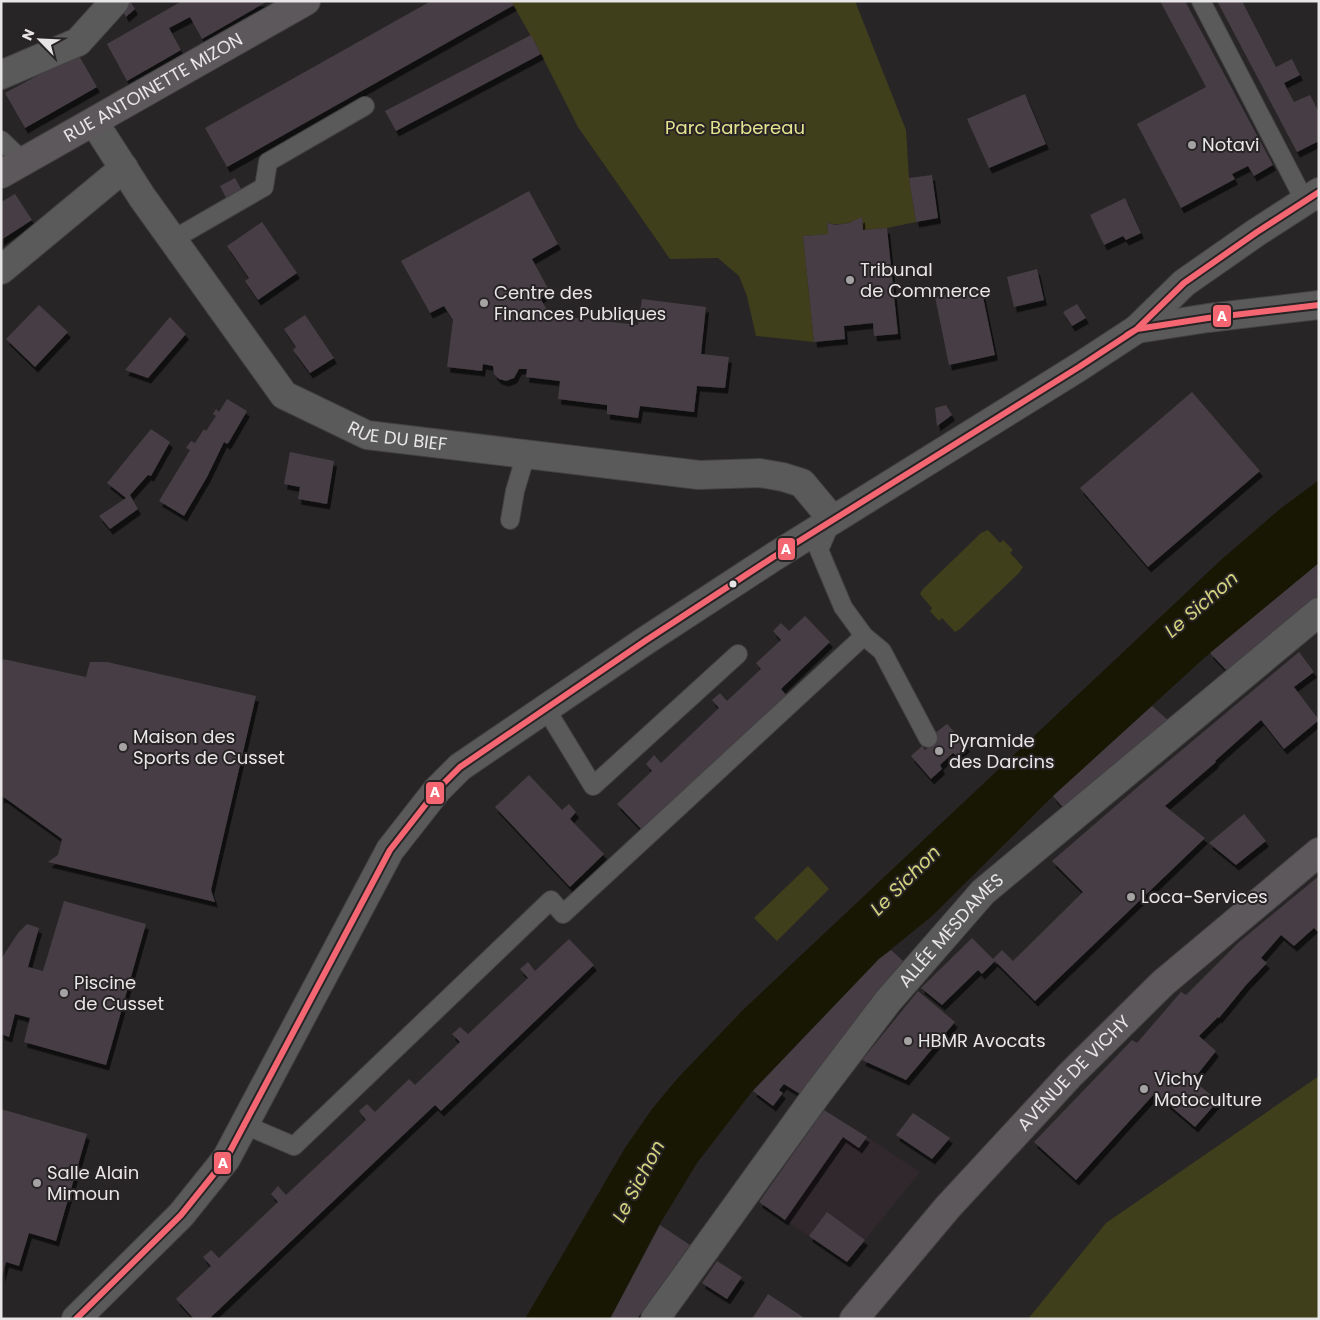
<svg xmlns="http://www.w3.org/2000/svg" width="1320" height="1320" font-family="Poppins,sans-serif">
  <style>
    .built { fill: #31282e }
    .green { fill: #403f1c }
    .water { fill: #181703 }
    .building { fill: #463e44; filter: url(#shadow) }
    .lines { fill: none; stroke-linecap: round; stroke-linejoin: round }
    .service-casing { stroke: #434142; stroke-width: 20 }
    .minor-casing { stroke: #434142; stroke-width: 30 }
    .secondary-casing { stroke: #434142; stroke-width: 30 }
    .service { stroke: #5b5a5b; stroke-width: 18 }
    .minor { stroke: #5b5a5b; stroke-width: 28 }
    .secondary { stroke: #5c585b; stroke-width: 28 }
    .bus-1-casing { stroke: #282426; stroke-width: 10 }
    .bus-1 { stroke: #f46672; stroke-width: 6 }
    .poi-dot { fill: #a4a2a3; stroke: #282426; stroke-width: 2 }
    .bus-dot { fill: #e8e5e7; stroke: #282426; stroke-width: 2 }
    .labels { text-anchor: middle; stroke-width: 4; stroke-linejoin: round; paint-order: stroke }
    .street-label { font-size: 18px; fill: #e8e5e7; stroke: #282426 }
    .park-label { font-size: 18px; fill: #e5e48e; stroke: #282426 }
    .poi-label { font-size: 18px; fill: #e8e5e7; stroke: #282426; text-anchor: start }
    .water-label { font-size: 19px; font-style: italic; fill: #d4d37d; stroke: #282426 }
    .line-badge { stroke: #282426; stroke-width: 2 }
    .badge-label { font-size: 14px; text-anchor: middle; font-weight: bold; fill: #fff }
  </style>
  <defs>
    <filter id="shadow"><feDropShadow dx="3" dy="5.5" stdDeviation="0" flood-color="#0009"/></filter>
  </defs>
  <rect width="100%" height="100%" fill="#272526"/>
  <!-- built -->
  <path class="built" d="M843,1137H867L920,1172L847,1262L785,1220Z"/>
  <!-- green -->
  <path class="green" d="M511,1H855L906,130L909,178L916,222L887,228L863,230L862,218C850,223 840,226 827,223L828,234L803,236L814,342L756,336L747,296L739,276L718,258L670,259L578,127L541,54Z
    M988,530L1000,543L1003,540L1013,550L1010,553L1023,567L1019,573L960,629L955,632L942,618L939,621L930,611L932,608L920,594L923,589L981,533Z
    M808,866L829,889L777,941L754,918Z
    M1319,1076V1319H1028L1106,1223Z"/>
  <!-- water -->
  <path class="water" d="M1319,480V563L1203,659L1051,798L932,916L879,959L754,1089L697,1163L658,1227L610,1319H525L625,1148L652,1109L677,1079L743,1010L1222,559L1280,509Z"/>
  <!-- building -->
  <path class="building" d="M130,1L135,9L126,17L122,9Z
    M182,1H268L202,39L190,17L169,28L181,50L127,81L107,44Z
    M431,1H511L514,5L227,167L205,128Z
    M1160,1H1185L1273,165L1254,176L1248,166L1232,174L1235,179L1181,208L1137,124L1206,87Z
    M1217,1H1242L1276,67L1292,59L1300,75L1284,83L1294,102L1310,95L1319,112V141L1297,152Z
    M531,35L541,54L396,131L385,111Z
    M78,54L97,87L25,128L5,93Z
    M1025,94L1046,144L989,168L967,119Z
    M932,175L938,218L916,222L909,178Z
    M235,178L244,194L228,202L220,186Z
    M529,191L558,244L532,259L550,292L540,298L550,315L638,325L642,299L706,307L701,354L729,357L725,388L697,386L694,412L640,406L638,418L607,414V405L558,399L560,381L526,377L527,369H519L514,378L506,381L499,379L494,374L493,366L483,364L482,371L447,367L453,320L444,306L430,313L401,261Z
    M15,194L32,220L1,240V202Z
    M1125,198L1141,233L1126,240L1123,236L1104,245L1090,215Z
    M862,217L863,230L887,228L898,334L874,336L873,323L844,326L845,339L814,342L803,236L828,234L827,223L836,225L849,223Z
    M262,222L297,273L258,300L245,281L249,278L227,246Z
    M1037,269L1044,300L1014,307L1007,277Z
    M981,287L995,355L949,365L935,297Z
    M1077,304L1086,318L1072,326L1063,312Z
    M39,305L68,332L35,367L6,339Z
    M305,315L334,358L310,373L293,350L296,347L284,329Z
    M170,317L186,334L148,378L125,370Z
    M1192,392L1260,471L1148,567L1080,488Z
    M227,399L247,411L229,442L227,444L224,442L207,477L184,516L159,501L190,450L186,448L191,441L195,443L204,429L206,431L216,416L213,414L216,409L219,412Z
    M946,405L952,415L937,426L935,408Z
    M151,429L170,442L151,476L148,475L130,495L138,509L110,529L99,516L126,498L107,483Z
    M290,452L334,461L327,504L298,499L300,487L284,484Z
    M1319,563V597L1228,672L1210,653Z
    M805,616L830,642L781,689L787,696L643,831L617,804L652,771L646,764L654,755L661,763L719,708L712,700L720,693L727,701L761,669L756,663L781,640L773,631L781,623L789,631Z
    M1299,652L1314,672L1294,687L1319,720L1284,749L1261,720L1215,761L1216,762L1165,806L1205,838L1035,1001L995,961L982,974L978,970L942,1005L921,988L972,938L993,959L1002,950L1013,961L1083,892L1052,861L1140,785Z
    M3,659L86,677L90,662H107L256,696L211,890L215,902L48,862L58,855L62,839L5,798L1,797V667Z
    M1152,706L1169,721L1065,810L1053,796Z
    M947,724L967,746L957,756L953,753L940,765L942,769L931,779L911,756L922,746L925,750L930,746L938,737L935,733Z
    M529,775L562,810L569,804L576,812L570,819L604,854L570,887L495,807Z
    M1244,814L1266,841L1236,865L1209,843Z
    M1319,876V933L1314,928L1294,946L1281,935L1261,958L1267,963L1246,985L1219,1018L1218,1017L1199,1036L1216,1051L1193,1080L1218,1101L1195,1127L1155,1093L1076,1180L1034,1142L1132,1040L1137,1043L1181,992L1186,995L1239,942Z
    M64,901L146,924L106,1065L24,1042L30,1018L15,1014L9,1037L1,1034V959L18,933L27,924L39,928L28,967L43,971Z
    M569,939L594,965L441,1111L435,1105L209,1319H194L176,1299L211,1266L203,1257L211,1250L219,1258L278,1202L271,1194L278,1186L286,1195L366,1120L359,1111L367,1104L375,1112L409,1079L415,1085L460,1042L452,1034L460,1027L468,1034L528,978L520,969L528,962L535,971Z
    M891,950L903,961L877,992L800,1094L784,1084L779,1090L783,1093L773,1106L753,1091L879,959Z
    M918,991L955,1022L906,1080L862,1060Z
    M1,1109L87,1134L56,1241L29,1233L19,1266L6,1262L2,1277Z
    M824,1110L867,1137L859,1148L843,1137L785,1220L759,1202Z
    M913,1113L950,1138L932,1159L896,1135Z
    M827,1212L865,1240L847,1262L809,1236Z
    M660,1225L690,1245L637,1319H610Z
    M717,1261L742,1277L727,1299L702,1283Z
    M768,1294L803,1317L802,1319H752Z"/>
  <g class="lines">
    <!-- service casing -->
    <g class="service-casing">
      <path id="service" d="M1201,1L1299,190L1302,202
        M1,140L23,161
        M172,240L264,187L268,162L365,106
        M510,520L515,491L526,454
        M831,522L819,550L843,607L864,636L882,651L928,738
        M546,709L593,786L738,654
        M245,1125L294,1146L551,900L563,914L864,636"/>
    </g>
    <!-- minor casing -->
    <g class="minor-casing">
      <g id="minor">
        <path d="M1,75L78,42L115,1"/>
        <path id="s1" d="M94,122L142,197L284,395L367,435L699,475L760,473L783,477L802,483L832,519"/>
        <path d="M1,270L124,168"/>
        <path d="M1137,329L1208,318L1319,305"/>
        <path d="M76,1319L181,1215L226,1159L390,850L437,790L460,767L645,641L775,556L1079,367L1137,329L1184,283L1257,232L1319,192"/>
        <path id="s2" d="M655,1319L818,1093L888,1001L983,892L1319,612"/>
      </g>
    </g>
    <!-- secondary casing -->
    <g class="secondary-casing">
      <g id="secondary">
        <path id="s3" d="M1,174L306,1"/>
        <path id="s4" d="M854,1319L947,1208L1070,1075L1163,983L1319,852"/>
      </g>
    </g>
    <!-- service -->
    <use href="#service" class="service"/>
    <!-- minor -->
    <use href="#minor" class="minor"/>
    <!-- secondary -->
    <use href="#secondary" class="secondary"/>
    <!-- bus-1 casing -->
    <g class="bus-1-casing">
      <path id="bus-1" d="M1127,335L1137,329L1208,318L1319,305
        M76,1319L181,1215L226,1159L390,850L437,790L460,767L645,641L775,556L1079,367L1137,329L1184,283L1257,232L1319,192"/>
    </g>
    <!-- bus-1 -->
    <use href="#bus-1" class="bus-1"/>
  </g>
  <!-- markers -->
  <g class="poi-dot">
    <circle cx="1192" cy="145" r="5"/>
    <circle cx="850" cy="280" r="5"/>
    <circle cx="484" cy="303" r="5"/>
    <circle cx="123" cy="747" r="5"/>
    <circle cx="939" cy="751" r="5"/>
    <circle cx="1131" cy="897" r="5"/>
    <circle cx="64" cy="993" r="5"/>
    <circle cx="908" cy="1041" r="5"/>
    <circle cx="1144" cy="1089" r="5"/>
    <circle cx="37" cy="1183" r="5"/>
  </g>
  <circle class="bus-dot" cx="733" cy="584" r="4.5"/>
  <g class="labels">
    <!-- street labels -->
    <g class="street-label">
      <text dy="6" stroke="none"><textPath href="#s3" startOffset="175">RUE ANTOINETTE MIZON</textPath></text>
      <text dy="6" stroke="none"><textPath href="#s1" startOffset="455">RUE DU BIEF</textPath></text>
      <text dy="6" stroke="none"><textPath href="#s2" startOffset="489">ALLÉE MESDAMES</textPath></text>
      <text dy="6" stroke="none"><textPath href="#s4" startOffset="330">AVENUE DE VICHY</textPath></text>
    </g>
    <!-- park labels -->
    <g class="park-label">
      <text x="735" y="134">Parc Barbereau</text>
    </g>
    <!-- poi labels -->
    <g class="poi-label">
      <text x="1202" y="151">Notavi</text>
      <text x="860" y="276">Tribunal<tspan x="860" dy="21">de Commerce</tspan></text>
      <text x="494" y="299">Centre des<tspan x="494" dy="21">Finances Publiques</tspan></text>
      <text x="133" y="743">Maison des<tspan x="133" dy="21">Sports de Cusset</tspan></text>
      <text x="949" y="747">Pyramide<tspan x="949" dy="21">des Darcins</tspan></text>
      <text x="1141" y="903">Loca-Services</text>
      <text x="74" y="989">Piscine<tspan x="74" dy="21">de Cusset</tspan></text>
      <text x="918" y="1047">HBMR Avocats</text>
      <text x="1154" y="1085">Vichy<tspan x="1154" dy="21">Motoculture</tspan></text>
      <text x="47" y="1179">Salle Alain<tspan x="47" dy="21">Mimoun</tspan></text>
    </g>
    <!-- water labels -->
    <g class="water-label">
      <text transform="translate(1201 604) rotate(-41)" y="7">Le Sichon</text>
      <text transform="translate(905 880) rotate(-45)" y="7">Le Sichon</text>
      <text transform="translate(638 1181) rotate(-62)" y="7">Le Sichon</text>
    </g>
  </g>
  <g class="line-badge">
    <rect x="1212" y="304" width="20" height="24" rx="5" fill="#f46672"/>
    <rect x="777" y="537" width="19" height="24" rx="5" fill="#f46672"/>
    <rect x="425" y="781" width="20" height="24" rx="5" fill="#f46672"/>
    <rect x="213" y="1151" width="19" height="24" rx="5" fill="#f46672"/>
  </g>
  <g class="badge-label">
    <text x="1222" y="321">A</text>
    <text x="786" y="554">A</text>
    <text x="435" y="797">A</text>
    <text x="223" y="1168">A</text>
  </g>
  <!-- border -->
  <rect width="1320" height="1320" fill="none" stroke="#e8e5e7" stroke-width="5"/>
  <!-- north arrow -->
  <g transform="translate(40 40) rotate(294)" stroke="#282426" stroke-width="4" paint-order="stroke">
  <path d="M0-4L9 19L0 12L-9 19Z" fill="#e8e5e7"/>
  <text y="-8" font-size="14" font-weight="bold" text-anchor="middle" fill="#e8e5e7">N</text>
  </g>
</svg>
